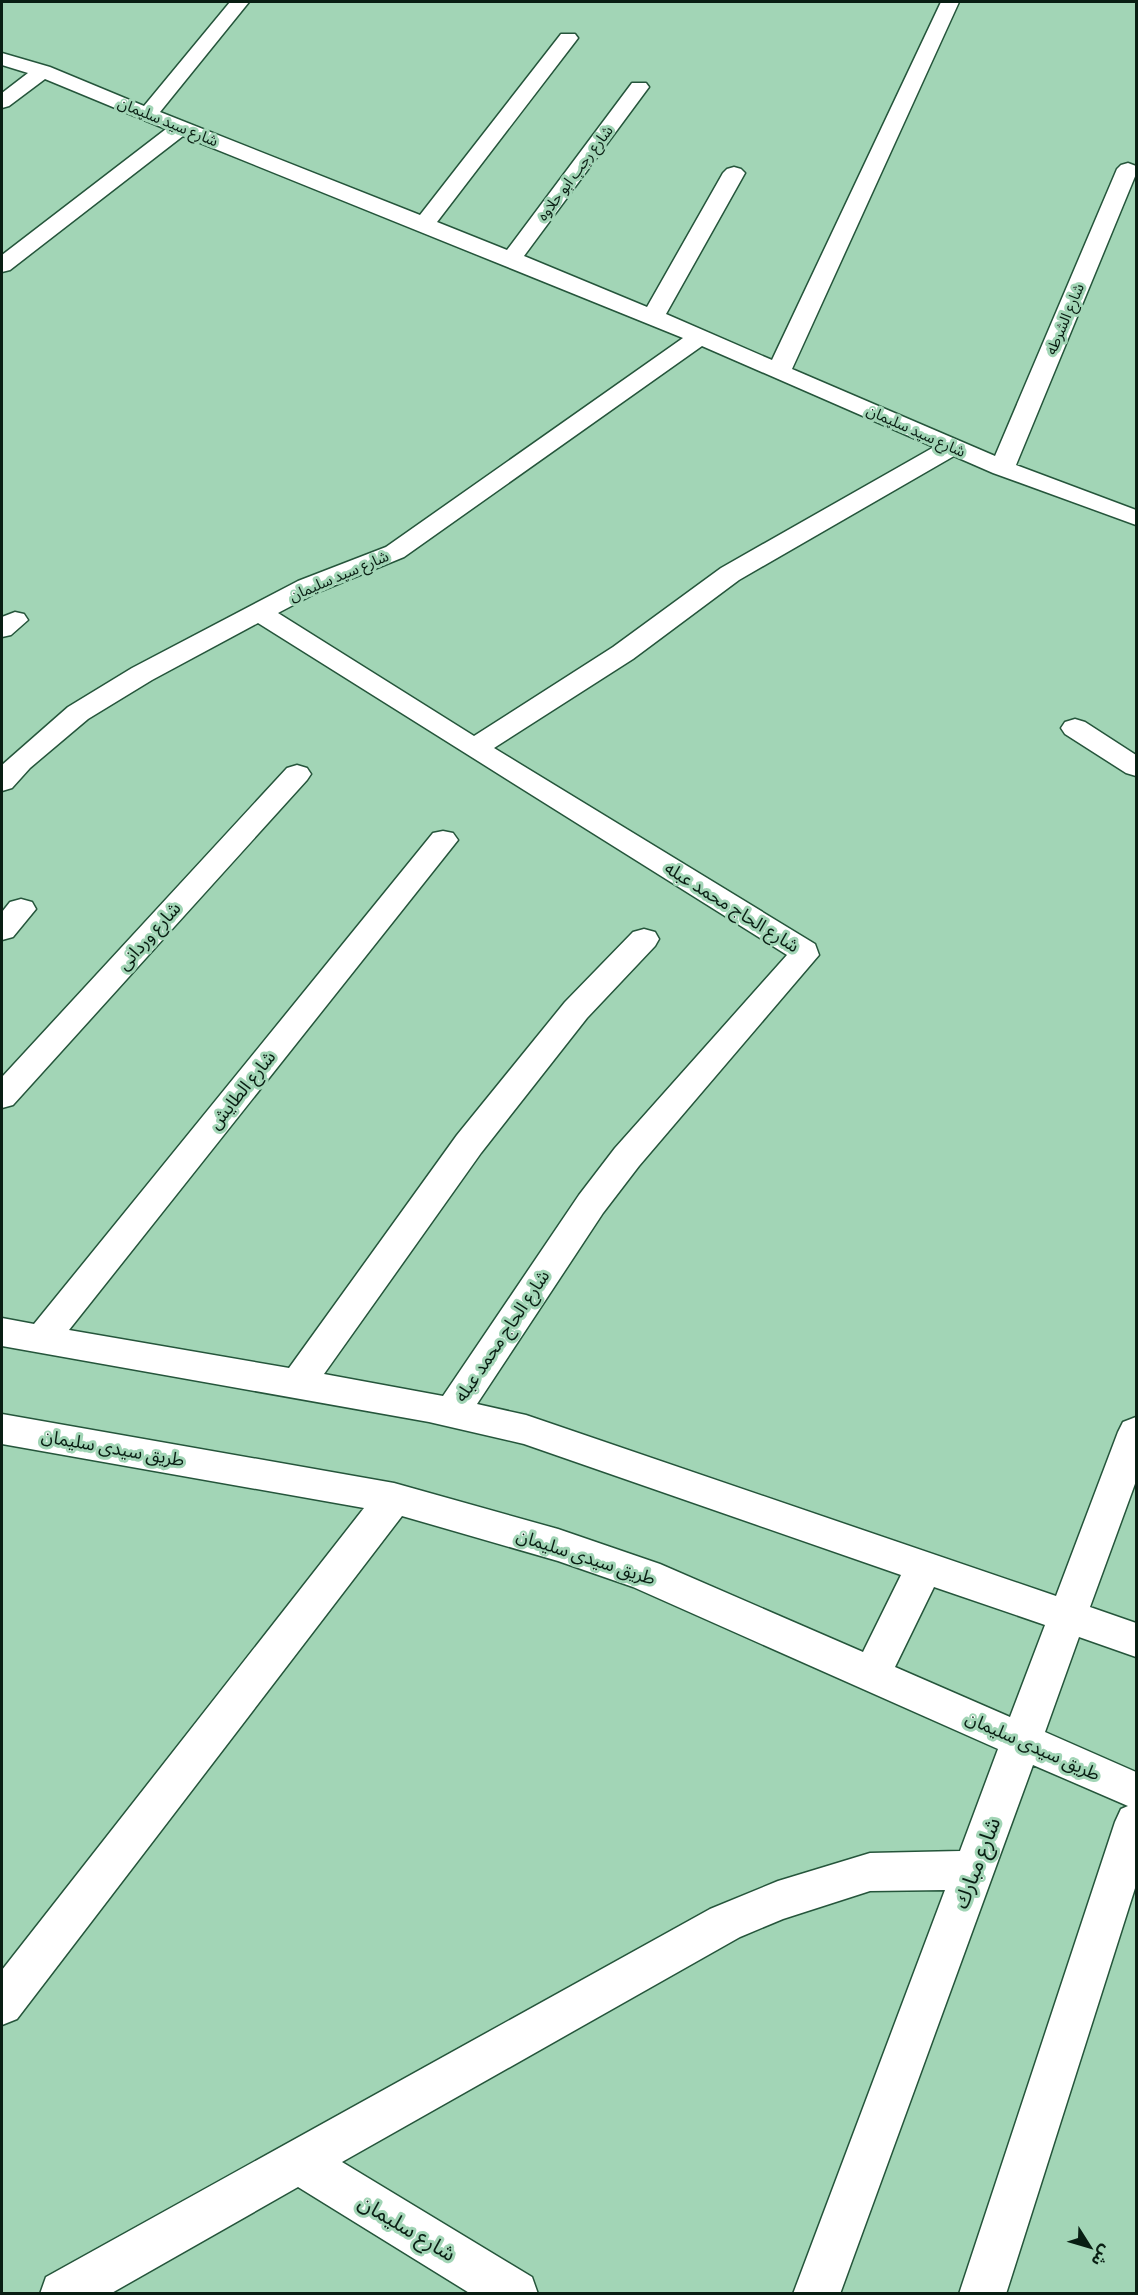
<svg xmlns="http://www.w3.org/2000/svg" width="1138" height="2295" font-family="'Titillium Web','Noto Sans Arabic',sans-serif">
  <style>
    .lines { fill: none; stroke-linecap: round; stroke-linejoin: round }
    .street-casing { stroke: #25553b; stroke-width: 3 }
    .street { fill: #fff; fill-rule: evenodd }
    .labels { text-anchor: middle; stroke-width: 6; stroke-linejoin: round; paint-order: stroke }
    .far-street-label { font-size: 15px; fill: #091e13; stroke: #a2d5b6 }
    .street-label { font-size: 18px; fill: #091e13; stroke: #a2d5b6 }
    .near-street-label { font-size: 21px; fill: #091e13; stroke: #a2d5b6 }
  </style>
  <rect width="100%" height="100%" fill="#a2d5b6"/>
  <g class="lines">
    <!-- street casing -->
    <g class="street-casing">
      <path id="street" d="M230,2H249L160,112L420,215L561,34H575L578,38L575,42L437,222L507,250L632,83H646L649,87L646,91L524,256L647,307L723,173L727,169L734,167L741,169L745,173L666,314L772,360L941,2H959L792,369L995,456L1117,169L1121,165L1128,163L1136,166V174L1016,465L1136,510V525L993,473L954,456L739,580L633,659L494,748L815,944L819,955L639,1166L603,1213L477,1404L526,1415L1056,1596L1118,1432L1123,1422L1136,1417V1481L1090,1607L1136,1623V1657L1079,1637L1045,1732L1136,1772V1885L1006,2294H959L1115,1822L1121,1809L1128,1806L1033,1765L840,2294H793L945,1890L870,1891L783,1919L740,1937L342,2162L532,2277L538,2294H471L298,2187L110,2294H40L46,2277L710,1909L778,1881L870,1853L960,1851L998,1749L633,1587L558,1561L402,1516L17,2019L2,2025V1970L364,1508L2,1444V1414L394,1483L558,1529L660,1564L863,1652L901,1575L524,1444L429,1422L2,1346V1318L34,1324L433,833L443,831L453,833L458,840L69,1330L289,1368L457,1135L565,1002L633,932L644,929L655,932L659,939L655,946L587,1018L481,1153L324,1374L443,1396L579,1195L615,1148L787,955L258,623L152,680L88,719L30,768L12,788L2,791V765L68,707L132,668L298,581L386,547L683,338L183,136L10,270L2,272V255L166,129L45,79L9,106L2,108V93L28,73L2,65V53L50,67L144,106ZM702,346L934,447L721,568L613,647L474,736L278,613L316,593L404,557ZM934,1587L1045,1625L1010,1717L895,1667Z
        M15,612L24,614L28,620L11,635L2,637V617Z
        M1075,719L1085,722L1136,755V776L1126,773L1065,734L1061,728L1065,722Z
        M297,765L307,768L311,774L307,780L13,1105L2,1108V1077L287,768Z
        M21,899L32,902L36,909L13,937L2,940V912L10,902Z"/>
    </g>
    <!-- street -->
    <use href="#street" class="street"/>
  </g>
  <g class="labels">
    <!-- far-street labels -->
    <g class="far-street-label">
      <text transform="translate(168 122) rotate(22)" y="5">شارع سيد سليمان</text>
      <text transform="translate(575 173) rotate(-53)" y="5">شارع رجب ابو حلاوه</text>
      <text transform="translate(1065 319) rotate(-67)" y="5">شارع الشرطه</text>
      <text transform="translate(916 431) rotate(24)" y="5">شارع سيد سليمان</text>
      <text transform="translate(339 576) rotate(-23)" y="5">شارع سيد سليمان</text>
    </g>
    <!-- street labels -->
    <g class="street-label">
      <text transform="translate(732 907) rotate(32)" y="6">شارع الحاج محمد عبله</text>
      <text transform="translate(149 936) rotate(-48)" y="6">شارع وردانى</text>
      <text transform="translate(242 1090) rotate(-51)" y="6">شارع الطايش</text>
      <text transform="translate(502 1336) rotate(-56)" y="6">شارع الحاج محمد عبله</text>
      <text transform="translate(113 1448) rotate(10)" y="6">طريق سيدى سليمان</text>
      <text transform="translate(586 1557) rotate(18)" y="6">طريق سيدى سليمان</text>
      <text transform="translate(1033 1746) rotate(24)" y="6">طريق سيدى سليمان</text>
    </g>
    <!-- near-street labels -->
    <g class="near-street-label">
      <text transform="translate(977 1863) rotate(-69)" y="7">شارع مبارك</text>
      <text transform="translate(407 2228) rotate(31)" y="7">شارع سليمان</text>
    </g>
  </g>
  <!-- border -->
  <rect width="1138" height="2295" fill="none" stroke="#091e13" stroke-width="6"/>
  <!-- north arrow -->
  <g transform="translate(1090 2247) rotate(127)" stroke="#a2d5b6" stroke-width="4.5" paint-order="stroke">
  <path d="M0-4.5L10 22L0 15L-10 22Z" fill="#091e13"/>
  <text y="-9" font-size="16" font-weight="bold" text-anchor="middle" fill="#091e13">ش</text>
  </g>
</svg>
